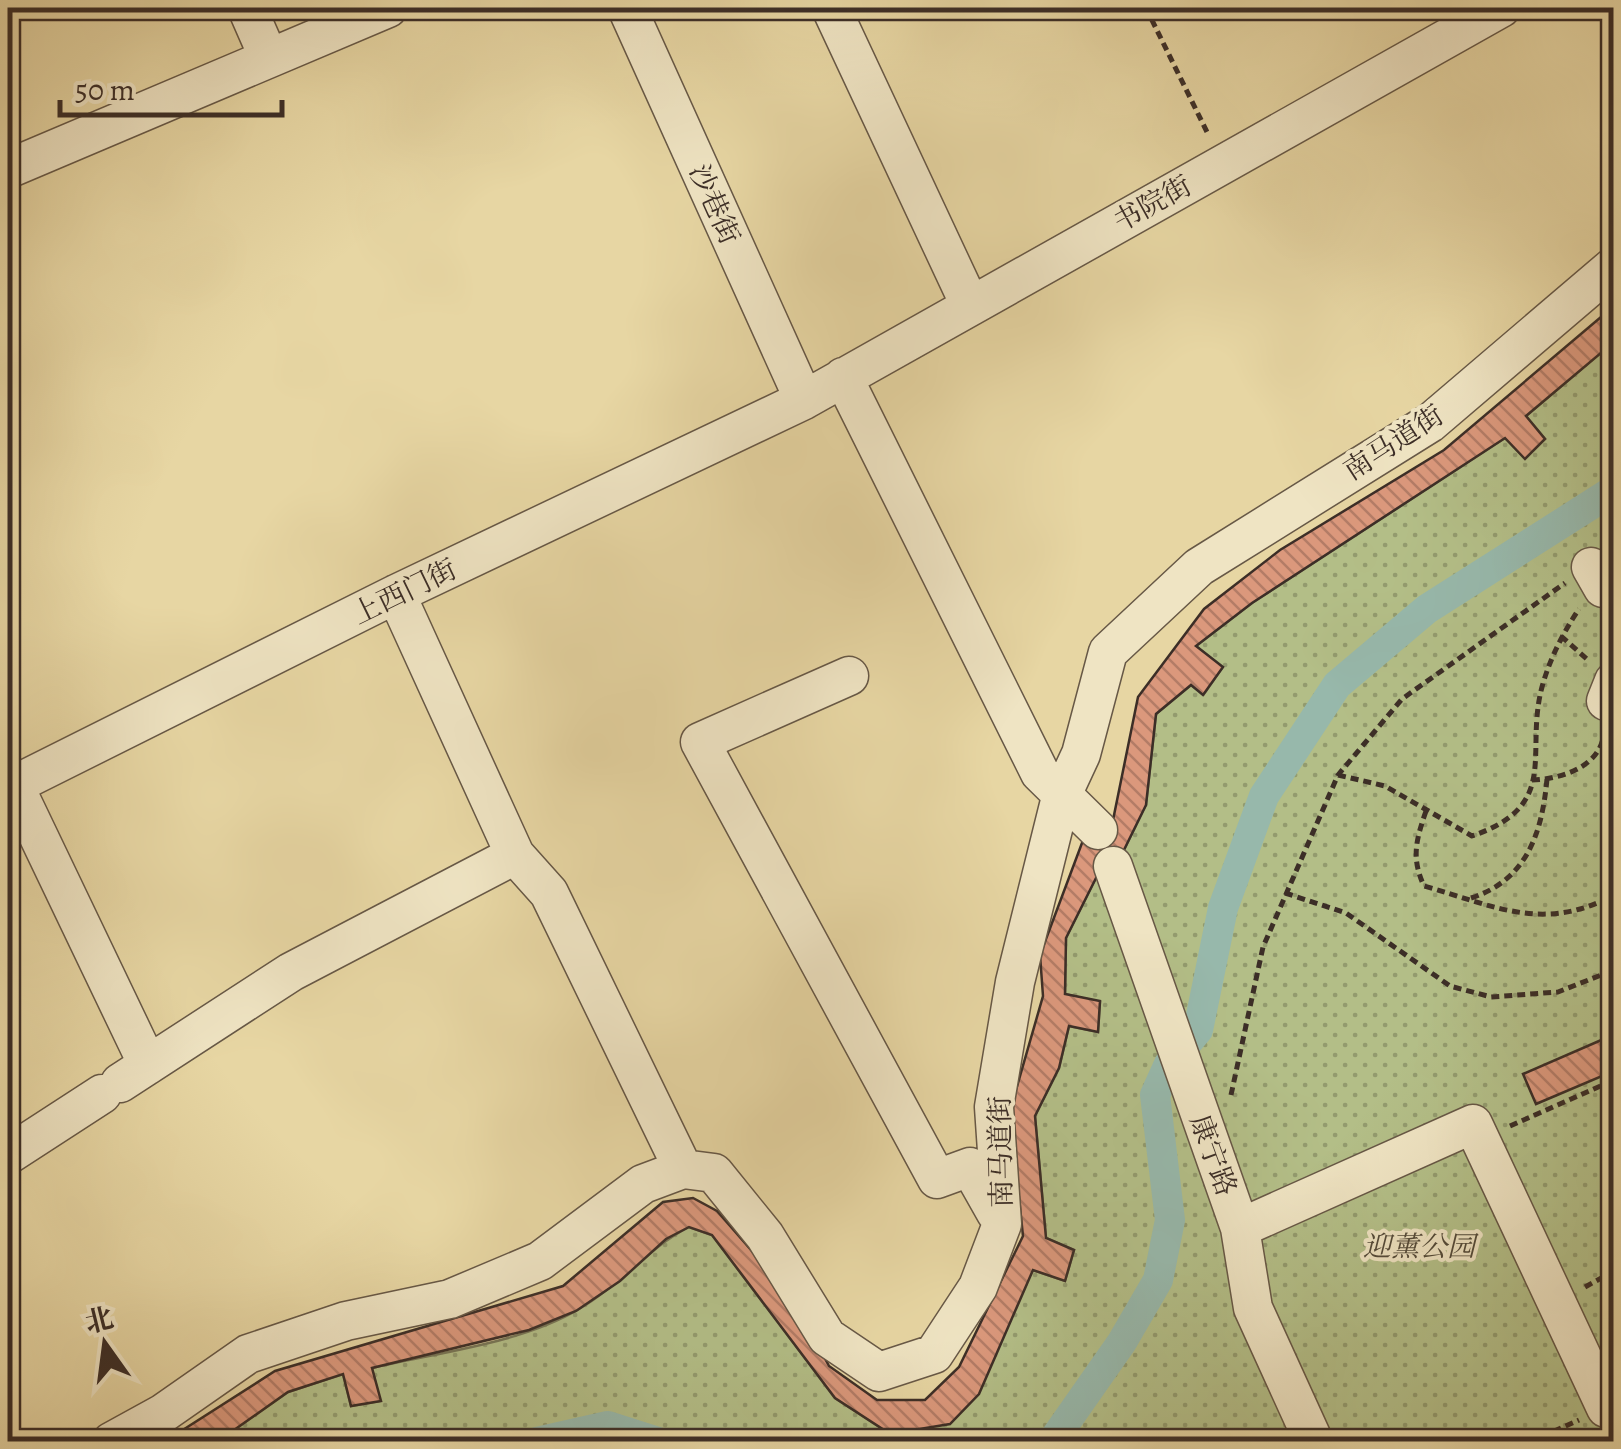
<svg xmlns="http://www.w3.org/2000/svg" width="1621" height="1449" font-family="Alegreya,'Noto Serif SC',serif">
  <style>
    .park { fill: url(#park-dots); stroke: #787657; stroke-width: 2.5 }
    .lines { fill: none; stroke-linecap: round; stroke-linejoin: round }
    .canal { stroke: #97b8ab; stroke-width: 30 }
    .building { fill: url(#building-back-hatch); stroke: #3c2e27; stroke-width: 2.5 }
    .minor-casing { stroke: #675846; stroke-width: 41 }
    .path { stroke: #3c2e27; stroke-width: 5; stroke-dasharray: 8 5; stroke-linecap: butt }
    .minor { stroke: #efe4c3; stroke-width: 38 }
    .labels { text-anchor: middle; stroke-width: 8; stroke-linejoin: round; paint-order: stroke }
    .street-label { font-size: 28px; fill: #3c2e27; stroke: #efe4c3 }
    .park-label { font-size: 28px; font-style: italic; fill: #544b3a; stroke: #efe4c3 }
  </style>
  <defs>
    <pattern id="park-dots" width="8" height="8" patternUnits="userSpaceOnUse" patternTransform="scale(2.5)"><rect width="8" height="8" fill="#b3be87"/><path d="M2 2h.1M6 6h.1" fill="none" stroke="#939b6e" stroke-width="1.8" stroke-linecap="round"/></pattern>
    <pattern id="building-back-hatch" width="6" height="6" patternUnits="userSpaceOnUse" patternTransform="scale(2.5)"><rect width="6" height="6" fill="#db987c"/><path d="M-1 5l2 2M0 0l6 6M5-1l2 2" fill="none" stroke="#b37c66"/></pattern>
  </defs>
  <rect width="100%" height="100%" fill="#e7d6a3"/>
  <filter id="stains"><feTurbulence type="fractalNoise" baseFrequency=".002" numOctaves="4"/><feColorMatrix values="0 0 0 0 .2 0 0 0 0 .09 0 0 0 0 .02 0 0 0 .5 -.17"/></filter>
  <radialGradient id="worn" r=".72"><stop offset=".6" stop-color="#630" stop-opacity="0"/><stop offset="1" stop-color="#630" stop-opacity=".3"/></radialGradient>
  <!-- park -->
  <path class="park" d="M1613,342V1441L912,1442L913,1430L1033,1270L1065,1281L1074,1250L1046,1238L1035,1116L1059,1068L1069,1026L1098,1032L1100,1002L1065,994L1066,938L1098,874L1121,856L1146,805L1156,714L1191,685L1204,694L1222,668L1196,646L1252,603L1505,438L1525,458L1545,439L1526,416Z
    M689,1227L712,1235L835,1398L884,1430V1442H217L288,1392L343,1374L351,1406L380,1401L372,1368C435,1353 523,1343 579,1309C619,1286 648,1248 689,1227Z"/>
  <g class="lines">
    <!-- canal -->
    <path class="canal" d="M537,1442L608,1426L658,1442
      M1052,1442L1122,1342L1158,1280L1170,1220L1155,1095L1169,1064L1198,1030L1223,908L1264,796L1337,685L1427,609L1614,490"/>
  </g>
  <!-- building -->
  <path class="building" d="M1614,306V342L1526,416L1545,439L1525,459L1505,438L1252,603L1196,646L1223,667L1203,695L1191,685L1156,714L1146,805L1121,856L1098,874L1066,938L1065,994L1100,1001L1098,1032L1069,1026L1059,1068L1035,1116L1046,1238L1074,1250L1065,1281L1033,1270L979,1394L950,1424L913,1430L912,1442H884V1430L835,1398L712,1235L689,1227L666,1239L620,1281L576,1311L529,1330L372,1368L381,1401L351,1406L343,1374L288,1392L217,1442H164L275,1371L563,1286L663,1202L693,1198L717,1211L792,1297L829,1366L877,1400H925L959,1367L1023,1236L1010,1111L1043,996L1040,955L1085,835L1112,825L1138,697L1204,609L1280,550L1444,450Z
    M1606,1038L1614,1055V1071L1536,1104L1523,1074Z"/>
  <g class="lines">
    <!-- minor casing -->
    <g class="minor-casing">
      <path id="minor" d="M247,8L268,56
        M627,8L804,400
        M831,8L970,305
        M8,169L388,8
        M843,377L1040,773L1098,830
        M1591,567L1603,588
        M396,594L515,855L549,893L683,1169
        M849,676L700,742L937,1179L970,1167L996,1213
        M1606,701L1614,681
        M14,785L148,1065
        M8,788L396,594L804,400L1501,8
        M1113,866L1240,1228L1253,1308L1314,1442
        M120,1083L291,972L515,855
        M8,1155L102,1094
        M1240,1228L1473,1124L1606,1408
        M111,1442L162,1414L248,1354L346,1321L450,1299L540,1261L643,1184L683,1169L714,1173L765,1236L827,1337L879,1372L934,1354L978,1287L1002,1224L994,1107L1015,982L1061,797L1081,754L1108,652L1199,567L1430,423L1614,266"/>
    </g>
    <!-- path -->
    <path class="path" d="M1146,8L1208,134
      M1561,636L1588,660
      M1603,740L1614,753
      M1338,775L1385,786L1472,836C1562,805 1524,754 1542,687C1550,658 1563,633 1579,609
      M1532,780C1561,779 1602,767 1604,731
      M1426,811C1416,840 1411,858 1424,886C1495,906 1543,933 1614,895
      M1285,893L1346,913L1450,986L1491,997L1558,992L1614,970
      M1471,898C1527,880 1542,833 1547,779
      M1231,1095L1263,947L1338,775L1402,699L1565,583
      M1510,1126L1614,1080
      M1585,1287L1614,1271
      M1530,1442L1579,1420"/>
    <!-- minor -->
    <use href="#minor" class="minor"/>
  </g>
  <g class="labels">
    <!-- street labels -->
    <g class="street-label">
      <text transform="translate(1152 203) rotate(-29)" y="10">书院街</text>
      <text transform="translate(715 204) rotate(66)" y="10">沙巷街</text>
      <text transform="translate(1393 442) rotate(-33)" y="10">南马道街</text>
      <text transform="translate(404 591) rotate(-26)" y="10">上西门街</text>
      <text transform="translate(1000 1152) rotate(-91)" y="10">南马道街</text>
      <text transform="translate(1214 1155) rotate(70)" y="10">康宁路</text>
    </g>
    <!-- park labels -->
    <g class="park-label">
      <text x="1419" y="1256">迎薰公园</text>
    </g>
  </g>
  <!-- margin -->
  <rect width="1621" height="1449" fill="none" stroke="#e7d6a3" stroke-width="40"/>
  <rect x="10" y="10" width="1601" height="1429" fill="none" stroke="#3c2e27" stroke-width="5"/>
  <rect x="20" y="20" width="1581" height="1409" fill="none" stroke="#3c2e27" stroke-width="2.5"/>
  <!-- north arrow -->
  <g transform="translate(105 1344) rotate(346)" stroke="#efe4c3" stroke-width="8" paint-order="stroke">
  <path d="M0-8L18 38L0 25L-18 38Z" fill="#3c2e27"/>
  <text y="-15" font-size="28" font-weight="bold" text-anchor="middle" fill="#3c2e27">北</text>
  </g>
  <!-- scale -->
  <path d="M60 100v15h222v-15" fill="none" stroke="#3c2e27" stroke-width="5"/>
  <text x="75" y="100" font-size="30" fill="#3c2e27" stroke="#efe4c3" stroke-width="8" paint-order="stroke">50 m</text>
  <rect width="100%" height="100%" filter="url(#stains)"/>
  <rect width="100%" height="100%" fill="url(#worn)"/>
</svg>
